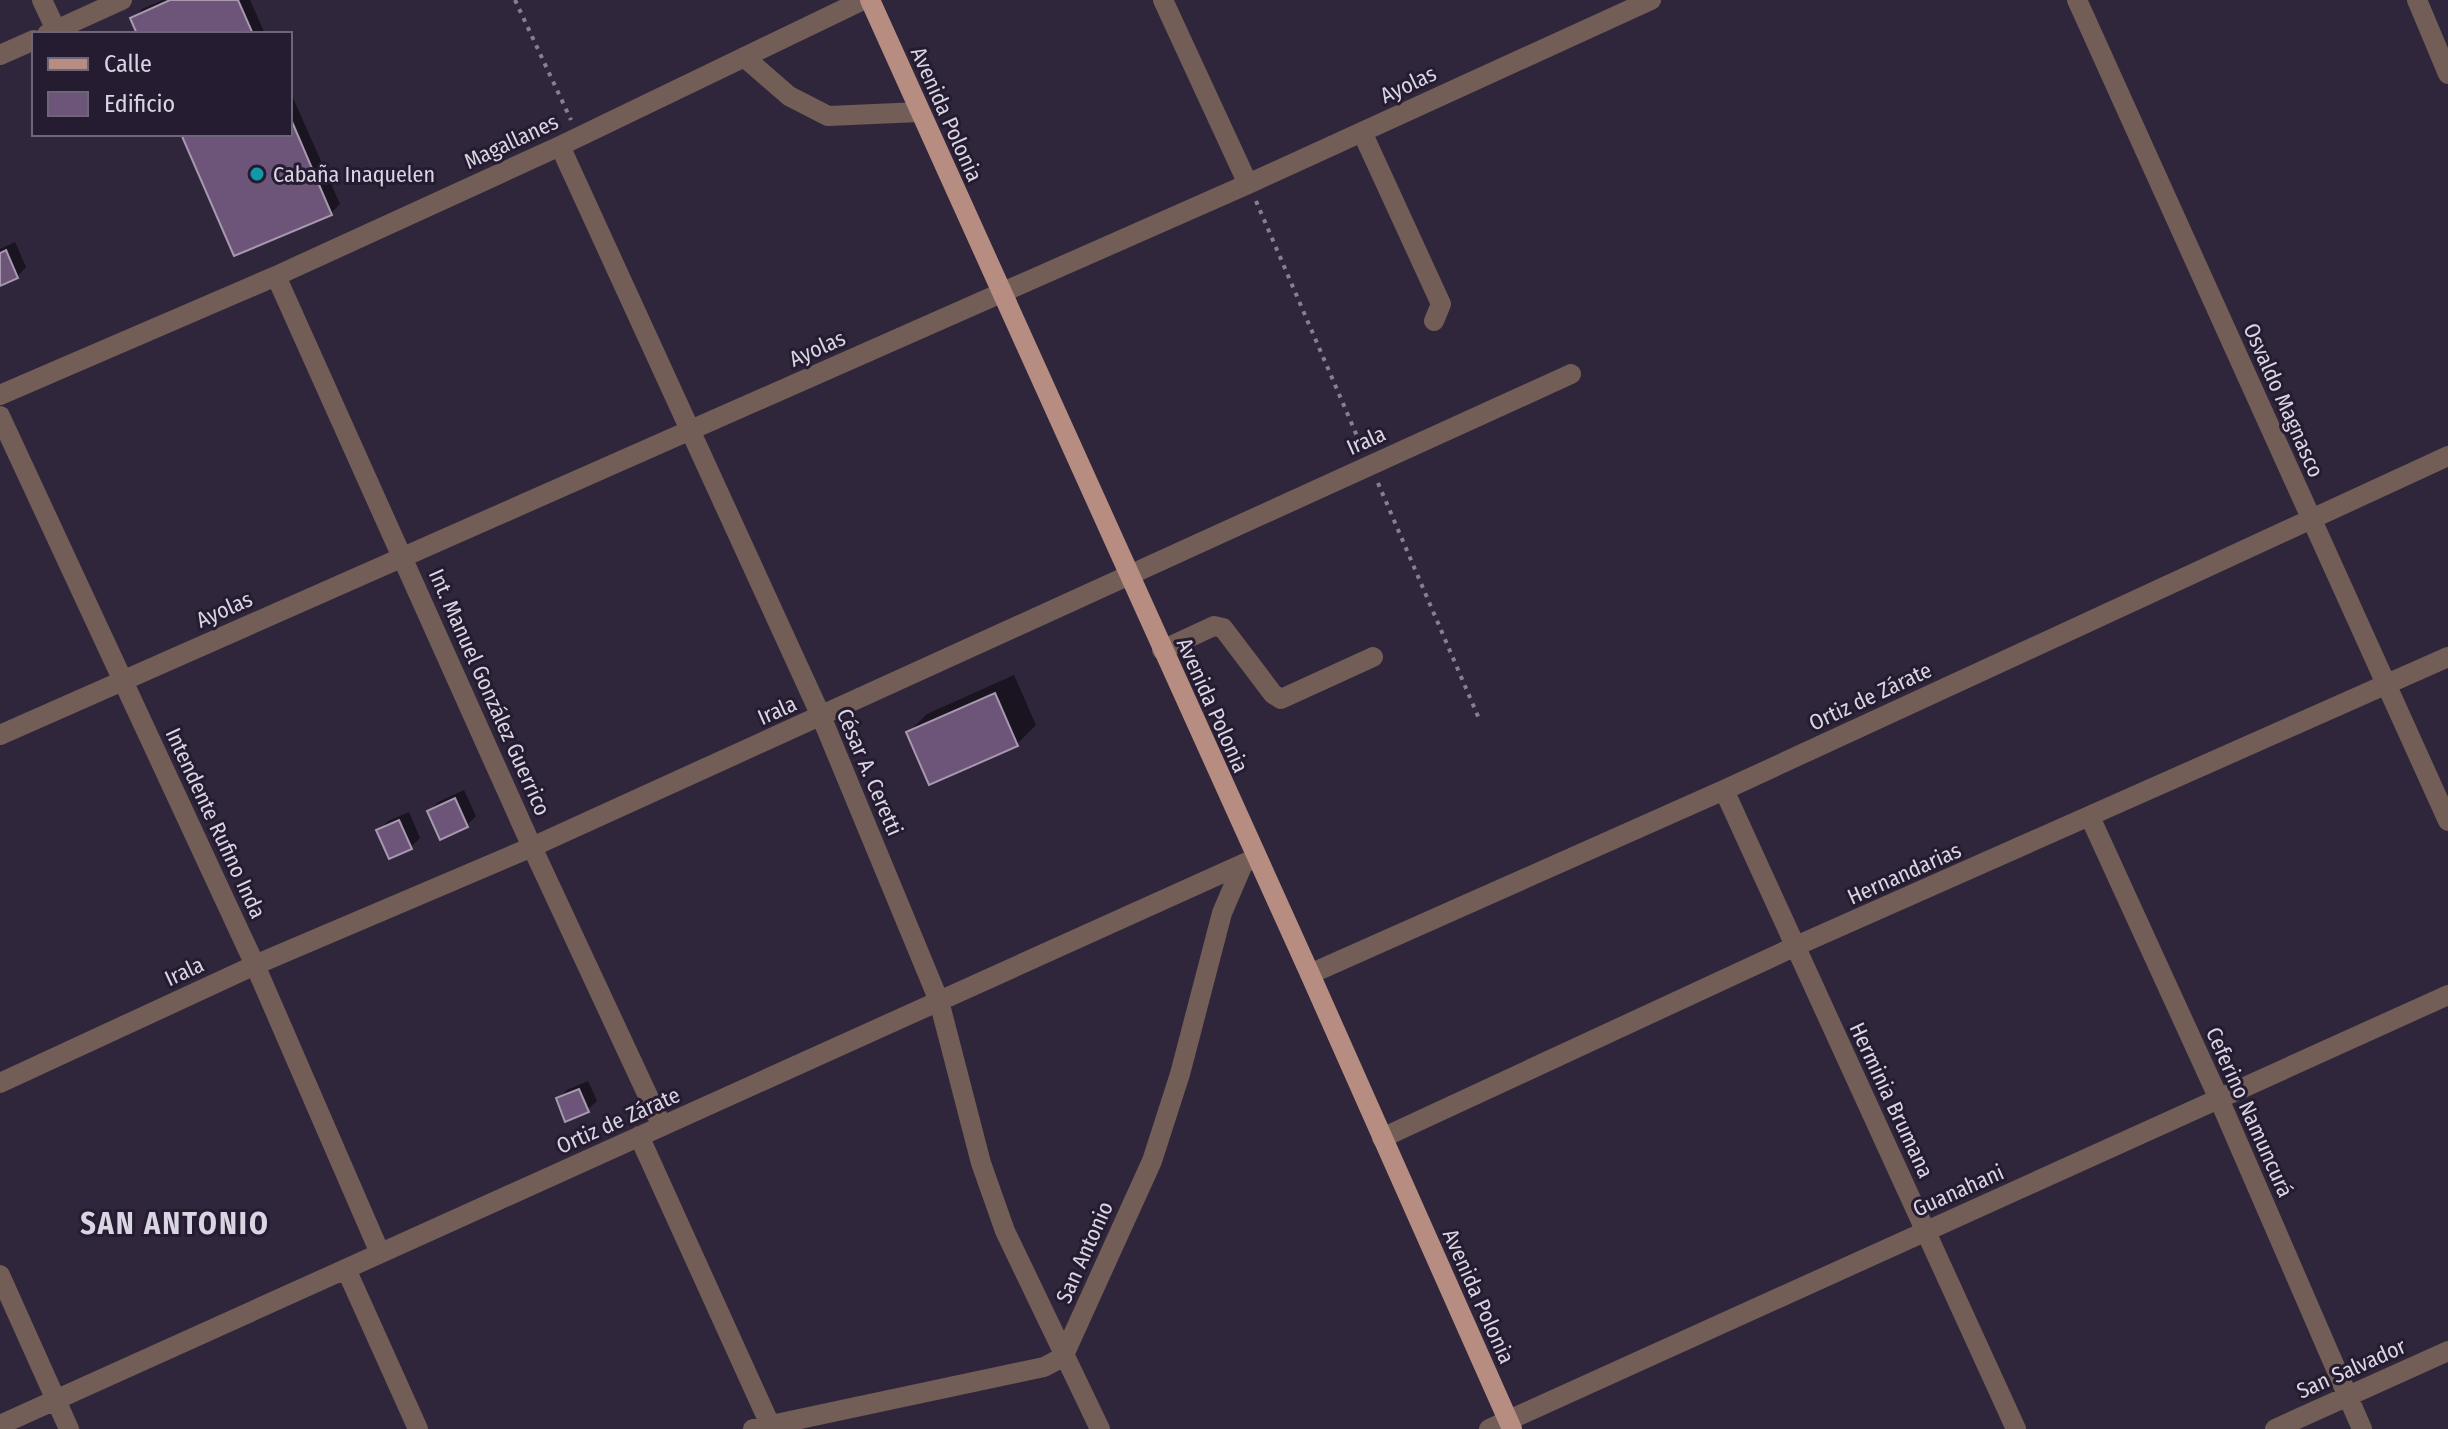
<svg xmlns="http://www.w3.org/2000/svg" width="2448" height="1429" font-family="'Fira Sans Condensed',sans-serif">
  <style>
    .shadow { fill: #0007 }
    .building { fill: #6c5579; stroke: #a798b0; stroke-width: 2 }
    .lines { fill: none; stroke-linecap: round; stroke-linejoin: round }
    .path { stroke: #878092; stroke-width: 4; stroke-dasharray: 4 6; stroke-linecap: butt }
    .minor { stroke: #725d57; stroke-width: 20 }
    .major { stroke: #b78d81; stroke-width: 20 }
    .culture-dot { fill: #0f9aa8; stroke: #251c31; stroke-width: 3 }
    .labels { text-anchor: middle; stroke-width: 6; stroke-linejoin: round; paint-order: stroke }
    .street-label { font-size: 22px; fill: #dad5e3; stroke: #251c31 }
    .poi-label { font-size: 22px; fill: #dad5e3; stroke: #251c31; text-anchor: start }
    .district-label { font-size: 30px; font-weight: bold; letter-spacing: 2px; fill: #dad5e3; stroke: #251c31 }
  </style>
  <rect width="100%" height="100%" fill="#2f263b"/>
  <!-- shadow -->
  <path class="shadow" d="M163,0H250L265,34H140L133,19L142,9Z
    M290,91L340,204L331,213L183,134H290Z
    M15,242L26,267L17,277L0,284V249Z
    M1014,675L1036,725L1017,744L908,733L927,714Z
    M464,790L476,816L467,825L429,811L438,802Z
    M409,812L420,838L411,847L379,830L388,821Z
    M588,1081L597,1101L587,1110L558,1099L567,1090Z"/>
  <!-- building -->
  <path class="building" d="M170,0H238L253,34H137L130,18Z
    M290,117L332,215L234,256L181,134H290Z
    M6,250L18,278L0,286V253Z
    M995,693L1018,746L929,785L906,732Z
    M455,798L468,827L440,840L427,811Z
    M399,820L412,849L389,859L376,830Z
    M579,1089L589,1112L565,1122L556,1098Z"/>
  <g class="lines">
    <!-- path -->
    <path class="path" d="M515,0L571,120
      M1256,201L1363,450
      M1378,483L1480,721"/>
    <!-- minor -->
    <path class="minor" d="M42,0L56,30
      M1163,0L1248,184
      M2077,0L2448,821
      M2417,0L2448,74
      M47,34L122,0
      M0,55L34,40
      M744,57L789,96L828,116L920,112
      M1362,132L1441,304L1434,321
      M560,146L821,716L939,1001L981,1163L1005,1231L1100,1429
      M276,276L532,847L662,1126
      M0,395L276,276L560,146L863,0
      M0,416L255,965L380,1253
      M1162,650L1214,626L1223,628L1273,694L1281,699L1373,657
      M0,735L1248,184L1651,0
      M1724,790L2016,1429
      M2090,817L2219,1099L2362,1429
      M1310,974L1724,790L2448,456
      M0,1083L255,965L532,847L1571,374
      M639,1136L772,1429
      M1382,1138L1796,946L2448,657
      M346,1269L418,1429
      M0,1275L69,1429
      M0,1425L1256,858
      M753,1429L1044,1367L1063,1357L1152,1161L1180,1074L1222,913L1243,864
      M1489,1429L2448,995
      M2275,1429L2448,1351"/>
    <!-- major -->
    <path class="major" d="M870,0L1310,974L1512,1429"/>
  </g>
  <!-- markers -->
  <circle class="culture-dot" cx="257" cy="174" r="8"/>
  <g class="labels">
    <!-- street labels -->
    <g class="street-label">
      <text transform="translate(1408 84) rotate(-25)" y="8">Ayolas</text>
      <text transform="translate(947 114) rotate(66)" y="8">Avenida Polonia</text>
      <text transform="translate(511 141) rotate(-25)" y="8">Magallanes</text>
      <text transform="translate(817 348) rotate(-24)" y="8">Ayolas</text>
      <text transform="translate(2284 400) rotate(66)" y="8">Osvaldo Magnasco</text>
      <text transform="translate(1366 440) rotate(-24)" y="8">Irala</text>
      <text transform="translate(224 609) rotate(-24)" y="8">Ayolas</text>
      <text transform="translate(490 692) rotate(66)" y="8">Int. Manuel González Guerrico</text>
      <text transform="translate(1870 696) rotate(-25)" y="8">Ortiz de Zárate</text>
      <text transform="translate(1213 705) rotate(66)" y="8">Avenida Polonia</text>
      <text transform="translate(777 710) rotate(-24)" y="8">Irala</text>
      <text transform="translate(870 772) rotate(67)" y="8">César A. Ceretti</text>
      <text transform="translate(216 823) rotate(65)" y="8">Intendente Rufino Inda</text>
      <text transform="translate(1904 873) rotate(-24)" y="8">Hernandarias</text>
      <text transform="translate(184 971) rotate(-25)" y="8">Irala</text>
      <text transform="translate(1892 1100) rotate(65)" y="8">Herminia Brumana</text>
      <text transform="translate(2250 1112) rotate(66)" y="8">Ceferino Namuncurá</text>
      <text transform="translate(618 1120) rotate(-24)" y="8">Ortiz de Zárate</text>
      <text transform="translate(1958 1190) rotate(-24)" y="8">Guanahani</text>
      <text transform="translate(1084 1252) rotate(-66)" y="8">San Antonio</text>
      <text transform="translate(1479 1296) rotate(66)" y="8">Avenida Polonia</text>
      <text transform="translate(2351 1368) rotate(-24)" y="8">San Salvador</text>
    </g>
    <!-- poi labels -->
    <g class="poi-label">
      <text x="273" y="182">Cabaña Inaquelen</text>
    </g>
    <!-- district labels -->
    <g class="district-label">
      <text x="175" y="1234">SAN ANTONIO</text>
    </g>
  </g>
  <!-- legend -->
  <rect x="32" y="32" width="260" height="104" fill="#251c31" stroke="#6d6678" stroke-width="2"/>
  <rect x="48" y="58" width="40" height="12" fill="#b78d81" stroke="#6d6678" stroke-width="2"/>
  <text x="104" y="72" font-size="24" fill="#dad5e3">Calle</text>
  <rect x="48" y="92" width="40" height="24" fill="#6c5579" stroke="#6d6678" stroke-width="2"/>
  <text x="104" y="112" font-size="24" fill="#dad5e3">Edificio</text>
</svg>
